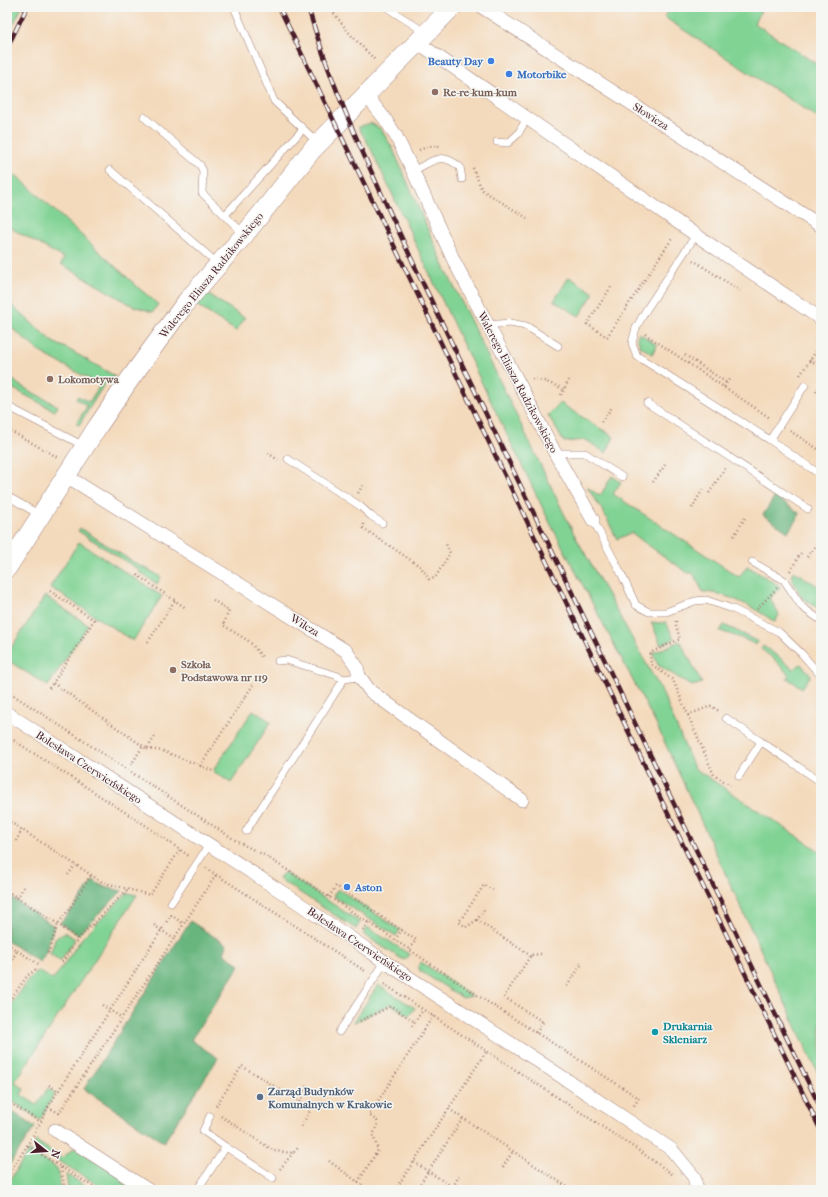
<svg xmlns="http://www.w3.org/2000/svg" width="828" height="1197" font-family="'IM FELL French Canon',serif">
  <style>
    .green { fill: #81d394; stroke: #667960 }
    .forest { fill: #68b57e; stroke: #596a54 }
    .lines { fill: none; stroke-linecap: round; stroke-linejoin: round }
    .lane-casing { stroke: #9f7c74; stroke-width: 8 }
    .street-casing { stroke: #9f7c74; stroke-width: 14 }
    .secondary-casing { stroke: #9f7c74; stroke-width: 20 }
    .path { stroke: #9f7c74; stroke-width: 2.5; stroke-dasharray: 1 3; stroke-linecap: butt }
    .lane { stroke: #fff; stroke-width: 7 }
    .street { stroke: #fff; stroke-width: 13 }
    .secondary { stroke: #fff; stroke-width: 19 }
    .rail-casing { stroke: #4a1f2b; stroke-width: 4.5 }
    .rail { stroke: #f6f6f2; stroke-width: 3; stroke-dasharray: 9; stroke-linecap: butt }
    .shop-dot { fill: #3f7fe0; stroke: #f6f6f2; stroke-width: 1.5 }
    .education-dot { fill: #8d6e63; stroke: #f6f6f2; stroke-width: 1.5 }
    .culture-dot { fill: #0f9aa8; stroke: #f6f6f2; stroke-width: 1.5 }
    .service-dot { fill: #5c6f8a; stroke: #f6f6f2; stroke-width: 1.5 }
    .labels { text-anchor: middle; stroke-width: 3; stroke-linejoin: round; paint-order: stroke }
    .shop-label { font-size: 11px; font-weight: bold; fill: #366cbe; stroke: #f6f6f2; text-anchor: start }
    .education-label { font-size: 11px; font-weight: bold; fill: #785e54; stroke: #f6f6f2; text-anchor: start }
    .street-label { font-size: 11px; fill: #4a1f2b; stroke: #f6f6f2 }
    .culture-label { font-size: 11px; font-weight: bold; fill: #0d838f; stroke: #f6f6f2; text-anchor: start }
    .service-label { font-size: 11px; font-weight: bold; fill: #4e5e75; stroke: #f6f6f2; text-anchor: start }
  </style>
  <rect width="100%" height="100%" fill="#f6f6f2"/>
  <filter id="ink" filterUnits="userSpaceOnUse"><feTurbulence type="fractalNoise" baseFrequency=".025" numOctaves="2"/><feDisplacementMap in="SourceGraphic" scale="8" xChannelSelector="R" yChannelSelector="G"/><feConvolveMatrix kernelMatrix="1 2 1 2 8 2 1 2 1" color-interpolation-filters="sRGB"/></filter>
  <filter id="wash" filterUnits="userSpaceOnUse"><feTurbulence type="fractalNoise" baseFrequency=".012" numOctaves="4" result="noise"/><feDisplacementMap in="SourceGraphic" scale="16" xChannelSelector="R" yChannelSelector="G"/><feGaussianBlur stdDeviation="0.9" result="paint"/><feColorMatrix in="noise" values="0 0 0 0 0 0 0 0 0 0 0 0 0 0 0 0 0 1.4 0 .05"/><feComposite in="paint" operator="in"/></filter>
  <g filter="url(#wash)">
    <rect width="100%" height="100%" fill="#f4dabc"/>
    <!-- green -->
    <path class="green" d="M7,7H22L7,37Z
      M670,7H763L754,23L821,67V120L664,17Z
      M371,123L381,129L393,149L443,264L573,532L662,692L694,768L821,852V1080L657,726L550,523L458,334L370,147L358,127Z
      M7,173L17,176L141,290L158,304L153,312L133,306L61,264L64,258L7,226Z
      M569,277L594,293L579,316L554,301Z
      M206,293L245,318L236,331L196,305Z
      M7,301L53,342L68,349L115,376L112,380L108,378L79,425L76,424L87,406L76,399L78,396L89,402L100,385L40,352L7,324Z
      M639,333L657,345L652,354L640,346L637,337Z
      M7,374L19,385L58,406L55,411L12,388L7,384Z
      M560,403L614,437L606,453L586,440L564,442L548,415Z
      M612,476L621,482L613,494L739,577L747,566L778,585L780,588L770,598L779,615L775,622C754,608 729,593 703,592L693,573H688L645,543L632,533L617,539L604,513L587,487L600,496Z
      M80,528L141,567L142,566L161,577L157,584L139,572V570L78,531Z
      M79,542L162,596L133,641L50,587Z
      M794,571L821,588V610L801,597L791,576Z
      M45,596L88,625L48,686L7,660V654Z
      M651,622L659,623L666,622L674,639L661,645Z
      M724,625L743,634L758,642L756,645L744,639L720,631Z
      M680,641L702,683L692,686L658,665L653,653Z
      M763,646L779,657L793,669L801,664L811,675L802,688L787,678L789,675L774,659L761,649Z
      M253,710L271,722L231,783L213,771Z
      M284,872L360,922L356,929L279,879Z
      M338,889L400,930L396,936L333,896Z
      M127,893L137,895L15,1082L24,1089L21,1095L37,1105L48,1088L55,1093L40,1120L7,1098V1010L30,978L39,971L53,980L82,938Z
      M367,927L409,954L405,960L400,958L363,934Z
      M65,932L75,939L61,960H59L50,954L55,939Z
      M421,962L472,996L463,998L420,971L418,966Z
      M378,985L415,1008L409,1016L391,1004L353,1023Z
      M36,1141L62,1158L74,1148L125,1178L122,1182L134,1190H106L33,1145Z
      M29,1151L57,1168L61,1190H7V1184Z
      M66,1174L92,1190H68Z"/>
    <!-- forest -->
    <path class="forest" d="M775,496L800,514L788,532L763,515Z
      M93,880L104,887L122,891L78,935L60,923L79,901Z
      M7,895L54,926L46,952L40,962L7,941Z
      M190,921L227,945L224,954L240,965L191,1040L218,1058L164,1142L84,1089Z
      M10,1110L35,1127L7,1168V1113Z"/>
  </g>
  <g filter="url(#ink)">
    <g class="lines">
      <!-- lane casing -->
      <g class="lane-casing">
        <path id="lane" d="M234,7L274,101L318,143
          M386,7L417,27L425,34
          M144,117L200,165L203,171L202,193L244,234
          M497,142L508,143L518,134L527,118
          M110,170L218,264
          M413,171C433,161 440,151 460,167L462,179
          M225,215L303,129
          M696,235L646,310L636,328L632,343L637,356L770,440L821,475
          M487,325L510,323L526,326L558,346
          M647,403L808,509
          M7,406L84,446
          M770,440L805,385
          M555,453H585L622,477
          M288,459L360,506L371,516L382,523
          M7,496L40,515
          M593,520L621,573L636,605L649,612H666L695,601L706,600L733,609L779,632L802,654L821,676
          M752,562L784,580L802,607L819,619
          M278,661L286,660L335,675L344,679L351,678L359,676
          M726,718L821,782
          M739,776L761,742
          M246,831L344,679
          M171,903L209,845
          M339,1032L385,962
          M210,1116L203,1131L226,1147
          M197,1190L226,1147L273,1178"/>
      </g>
      <!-- street casing -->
      <g class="street-casing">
        <path id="street" d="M482,7L821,226
          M417,42L696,235L821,319
          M366,95L385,119L396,136L413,171L454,261L522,389L555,453L593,520
          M65,475L346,651L357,667L359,676L370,691L522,800
          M7,713L291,898L355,941L385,962L532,1057L671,1149L694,1177L697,1190
          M55,1130L148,1190"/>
      </g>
      <!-- secondary casing -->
      <g class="secondary-casing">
        <path id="secondary" d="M7,568L98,426L130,379L187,301L245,234L312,150L452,7"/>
      </g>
      <!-- path -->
      <path class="path" d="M329,7L350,34L376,61
        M419,150L430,146H441
        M473,168L482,190L527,218
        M693,260L740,291
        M611,287L587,324L607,337L673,237
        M645,334L770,418
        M685,355L727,383
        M810,360L821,367
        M800,375L821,344
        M532,379L544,381L564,389
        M724,387L730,378
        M816,392L821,384
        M561,395L570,378
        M601,422L613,406
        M7,429L57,457
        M790,431L821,451
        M268,453L278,460
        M653,482L665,465
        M358,493L363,485
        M709,493L726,467
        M692,508L703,489
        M364,524L363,528L421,567L429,579L435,578L450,553L446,544
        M734,536L746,516
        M807,557L819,541
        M790,571L801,553
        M137,575L186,608
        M50,591L94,620L53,683L147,749L156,735
        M213,600L229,611L223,625L250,642L262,657
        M757,609L777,588
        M676,621V626L680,639L650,653L651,664L673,680L688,715L711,706L719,711
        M148,642L175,600
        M49,688L53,683
        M7,691L238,842L264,855L368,922L483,999L639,1098L633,1107
        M688,715L714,775L730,785
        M7,736L145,825L189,856
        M147,749L163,751L213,771
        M131,765L143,746
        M200,766L253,685
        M7,820L102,882L150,895L181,848
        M16,841L22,830
        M206,868L365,971
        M68,875L75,865
        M7,891L58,924L78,939
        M329,897L336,886L416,940L409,949
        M17,898L25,885
        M484,910L477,920L531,956
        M171,915L184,924
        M477,920L466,927L459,922L484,885L493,890
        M154,925L174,939
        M363,930L368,922
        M395,940L403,928
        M7,944L40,965
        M48,953L58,924L70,908L91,875
        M541,954L531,955L504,997L543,1022
        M62,962L78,939L128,889
        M10,963L17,951
        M384,984L638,1150L672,1174
        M567,986L582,964L580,962
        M7,1004L28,975L37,969
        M102,1005L122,1018
        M360,1021L391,1006L415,1022
        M412,1026L423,1010
        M536,1033L544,1021
        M49,1085L58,1091
        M7,1101L41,1122
        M300,1102L307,1084
        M216,1106L242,1066L311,1109L300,1129
        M48,1107L59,1113L216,875
        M449,1109L572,1190
        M221,1116L274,1151L293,1153L299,1147
        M28,1146L61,1167L65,1190
        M329,1161L369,1190
        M414,1162L457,1190
        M61,1167L99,1190
        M503,1167L513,1151
        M280,1169L293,1153
        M7,1176C22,1153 37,1132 48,1107L171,915V913
        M358,1182L378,1150L373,1135L378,1123L377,1121L369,1115L433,1016
        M453,1187L459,1176
        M395,1190L486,1052
        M416,1190L463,1118"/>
      <!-- lane -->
      <use href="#lane" class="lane"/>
      <!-- street -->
      <use href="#street" class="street"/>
      <!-- secondary -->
      <use href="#secondary" class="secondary"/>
      <!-- rail casing -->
      <g class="rail-casing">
        <path id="rail" d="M279,7L821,1131
          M308,7C335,99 377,184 417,271L821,1109
          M7,48L27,7"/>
      </g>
      <!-- rail -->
      <use href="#rail" class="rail"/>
    </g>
  </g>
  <!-- markers -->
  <g class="shop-dot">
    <circle cx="491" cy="61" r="4"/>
    <circle cx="509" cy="74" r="4"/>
    <circle cx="347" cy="887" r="4"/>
  </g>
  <g class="education-dot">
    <circle cx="435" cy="92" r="4"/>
    <circle cx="50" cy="379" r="4"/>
    <circle cx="173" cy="670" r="4"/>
  </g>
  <circle class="culture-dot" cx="655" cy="1032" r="4"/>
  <circle class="service-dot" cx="260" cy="1097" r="4"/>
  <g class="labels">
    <!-- shop labels -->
    <g class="shop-label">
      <text x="483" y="65" text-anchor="end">Beauty Day</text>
      <text x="517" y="78">Motorbike</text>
      <text x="355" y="891">Aston</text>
    </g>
    <!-- education labels -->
    <g class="education-label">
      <text x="443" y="96">Re-re-kum-kum</text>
      <text x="58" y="383">Lokomotywa</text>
      <text x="181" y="668">Szkoła<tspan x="181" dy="13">Podstawowa nr 119</tspan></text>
    </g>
    <!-- street labels -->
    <g class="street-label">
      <text transform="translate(651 116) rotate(33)" y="4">Słowicza</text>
      <text transform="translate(211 275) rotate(-51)" y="4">Walerego Eliasza Radzikowskiego</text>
      <text transform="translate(518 382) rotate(62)" y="4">Walerego Eliasza Radzikowskiego</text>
      <text transform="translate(305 625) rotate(32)" y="4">Wilcza</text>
      <text transform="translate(89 767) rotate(33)" y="4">Bolesława Czerwieńskiego</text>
      <text transform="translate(360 944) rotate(34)" y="4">Bolesława Czerwieńskiego</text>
    </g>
    <!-- culture labels -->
    <g class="culture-label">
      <text x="663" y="1030">Drukarnia<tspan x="663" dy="13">Skleniarz</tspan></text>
    </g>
    <!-- service labels -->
    <g class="service-label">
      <text x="268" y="1095">Zarząd Budynków<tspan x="268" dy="13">Komunalnych w Krakowie</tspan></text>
    </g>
  </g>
  <!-- margin -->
  <rect width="828" height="1197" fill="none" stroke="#f6f6f2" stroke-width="24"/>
  <!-- north arrow -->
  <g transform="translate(46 1151) rotate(107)" stroke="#f6f6f2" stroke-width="3" paint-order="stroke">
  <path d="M0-3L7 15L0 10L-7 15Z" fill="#4a1f2b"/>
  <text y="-6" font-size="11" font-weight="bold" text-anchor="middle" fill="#4a1f2b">N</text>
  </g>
</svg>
